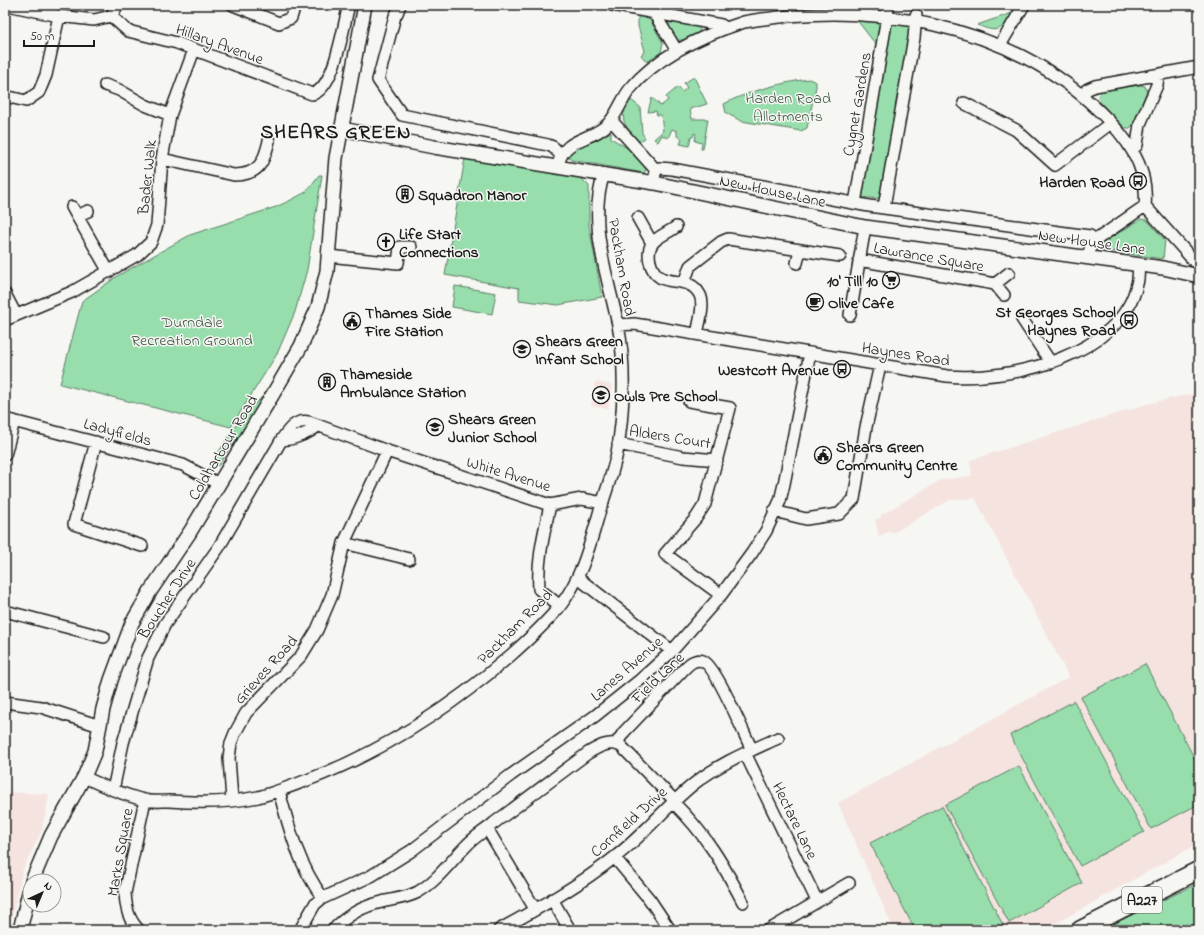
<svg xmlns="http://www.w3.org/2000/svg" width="1204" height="935" font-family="'Indie Flower',sans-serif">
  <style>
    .built { fill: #f5e3e0 }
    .green { fill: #97deac; stroke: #5a7d64 }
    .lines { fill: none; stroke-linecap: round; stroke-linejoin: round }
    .minor-casing { stroke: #1c1c1c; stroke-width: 14 }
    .tertiary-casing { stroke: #1c1c1c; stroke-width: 16 }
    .primary-casing { stroke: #1c1c1c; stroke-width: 20 }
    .minor { stroke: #f6f6f2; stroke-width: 11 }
    .tertiary { stroke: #f6f6f2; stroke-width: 13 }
    .primary { stroke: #f6f6f2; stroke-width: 17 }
    .labels { text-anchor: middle; stroke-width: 3; stroke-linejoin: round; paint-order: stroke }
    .shield { fill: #f6f6f2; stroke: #5d5d5c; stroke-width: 1 }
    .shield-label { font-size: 15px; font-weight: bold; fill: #1c1c1c }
    .street-label { font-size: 16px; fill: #1c1c1c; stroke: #f6f6f2 }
    .park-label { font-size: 16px; fill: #415647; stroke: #f6f6f2 }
    .poi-label { font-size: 16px; font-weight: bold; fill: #1c1c1c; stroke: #f6f6f2; text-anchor: start }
    .district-label { font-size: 20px; font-weight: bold; letter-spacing: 1px; fill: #1c1c1c; stroke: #f6f6f2 }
  </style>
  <rect width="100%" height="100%" fill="#f6f6f2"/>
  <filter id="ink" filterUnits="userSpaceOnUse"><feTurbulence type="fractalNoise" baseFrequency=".025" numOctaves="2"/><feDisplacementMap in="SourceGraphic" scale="8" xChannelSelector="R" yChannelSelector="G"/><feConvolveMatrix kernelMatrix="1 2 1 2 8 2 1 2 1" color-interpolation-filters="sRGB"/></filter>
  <g filter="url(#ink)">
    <!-- built -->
    <path class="built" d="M595,382L612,385L608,409L591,406Z
      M1199,392V843L1044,930H894L838,803L1069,677L975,498L950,500L893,533L888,532L879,536L875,520L880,518L881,515L941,480L972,476L970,461L971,460L1147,404Z
      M5,792L49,794L42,830L23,869L9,930H5Z"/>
    <!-- green -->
    <path class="green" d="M1012,13C1001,32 997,33 977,25Z
      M638,15L650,20L663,43L661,52L647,62L641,55L645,51L638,26Z
      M853,15L873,16L882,23L877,46Z
      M672,21L698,26L700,30C696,37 685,41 677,40L668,26Z
      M911,22L882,199L858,197L889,24Z
      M694,77L707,104L690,109L692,119H708L703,149H701L702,143L695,141L696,134L694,133L693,137H691L689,146L680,144L682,139L677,136V131L672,129L668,138L662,135L658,142L654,139L663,131L661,115H657L656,111L648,112L651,100L652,98L661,106L668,100L666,97L678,87L682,92L687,88L684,83Z
      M809,79L816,82V87L807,128L801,131L741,121L726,113L724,104C745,92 784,82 809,79Z
      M1140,85L1145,86L1147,91L1133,125L1130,128H1125L1100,102L1098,95L1102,91Z
      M631,100L640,107L642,133L645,138L639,142C626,127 616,119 631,100Z
      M611,132V138L627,148L645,166L646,170L644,173L571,160L569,156L571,151Z
      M465,158L581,178L589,186V225L602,297L558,305L519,300V288L445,275Z
      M319,175H322L307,270L295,312L277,354L231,427L60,384L82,301L119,275L190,235L276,207L291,200L306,192Z
      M1141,219L1147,220L1165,240L1163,259L1103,250L1102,245L1104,242Z
      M455,286L496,293L492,314L452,307Z
      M266,393L236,442H233L219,465L208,469L239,420Z
      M1145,664L1199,767V804L1151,829L1081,697Z
      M1074,701L1144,832L1080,866L1010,735Z
      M1019,766L1082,883L1009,923L945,805Z
      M942,806L1003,925L993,930H915L870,843Z
      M1199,883V930H1100Z"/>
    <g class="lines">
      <!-- minor casing -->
      <g class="minor-casing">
        <path id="minor" d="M8,5L59,16L94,20L111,16
          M233,5L279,23L291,18L295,5
          M400,5L397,13L395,16L378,80L402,115L548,145L553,147L561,155
          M612,5L721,25L726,28
          M654,13L677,51
          M111,16L128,31L177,43L312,94C335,89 343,26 349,5
          M111,16L118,5
          M1002,42L1024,5
          M105,85L119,90L145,105L170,115
          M1082,94L1088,89L1095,86L1199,67
          M5,96L26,101L39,92L46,75L59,16
          M964,103L1016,130L1055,165L1111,123
          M611,120L655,169V175
          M1133,149L1137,145L1140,124L1157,85L1158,75
          M162,159L234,175C259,175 264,162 269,141
          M558,166C563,136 592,142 609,123C617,114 622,99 630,89C658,55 703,35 744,22C867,0 1007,22 1098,110C1126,136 1149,166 1145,206L1093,242L1090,249L1088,258
          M655,169L659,168L672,169L869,206L1074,234L1090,236L1094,240
          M855,203L888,11
          M1145,206L1194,261
          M72,207L77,216
          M884,207L914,38L916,15
          M88,211L77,216L109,272
          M638,218L652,243
          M676,227C660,238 645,240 650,262C658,293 688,271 700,295C705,305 699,323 697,334
          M328,256L398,263L400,247H411
          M859,260L995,284L1009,273
          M797,263L800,250
          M684,283L690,266L721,242L728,239L840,256
          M995,284L1004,295
          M5,294L16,315
          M850,315L865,227
          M1022,319L1051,363
          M5,320L72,292L137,255L151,242L157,225L162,159L170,115L194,50
          M618,325L634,324L647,326L947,376C1010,382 1122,355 1137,284C1139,278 1138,271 1139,265
          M689,401L730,408L705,504L696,518L665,554L721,595
          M5,419L183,465L219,484
          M282,439C289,442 314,431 318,425
          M96,442L74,524L142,546
          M618,444L683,457L717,460
          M5,455L14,421
          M550,505C544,533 537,560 539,589L560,606
          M774,511L806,519L839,514L854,499L866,427L880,365
          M344,543L409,559
          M578,578L672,651
          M5,611L104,637
          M5,702L41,707L100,726
          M616,744L624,732L684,669C689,664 695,658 703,661C716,666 744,734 752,750
          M745,753L817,901
          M84,777C103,786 124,795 144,800C152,802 161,801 169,801C198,803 229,803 258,797C274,793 289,787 305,781C381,753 450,708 511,655C528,640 546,623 560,606C582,578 590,544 600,510C606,492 613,472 617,453C624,413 626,365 618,325C608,276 587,223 604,174
          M113,790L123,743L148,658L165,624L219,547L282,439C289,429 296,419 309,422L387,451L550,505L582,499L603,503
          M279,791C289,828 299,866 323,898
          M232,800L229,758L231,743L235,733L246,713L301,656L317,630L332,595L344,543L387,451
          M674,803C706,835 722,862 743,902
          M488,830L535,909
          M615,858L650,900L670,930
          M552,899L570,930
          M139,930C128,920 126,907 125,893L145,800
          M300,930L315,904L321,899L371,876L411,851L511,775L595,716L640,680L672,651L721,595L752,553L766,531L780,501L784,484L810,353
          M333,930C346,916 364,906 382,902C394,899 407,898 418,892C437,881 450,862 466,846C474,837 485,831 494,823L588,753C598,747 610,740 621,746L675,801
          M499,930C539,908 580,885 615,857C644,835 667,805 695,783C720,763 750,751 778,738
          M769,930L849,883"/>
      </g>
      <!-- tertiary casing -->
      <g class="tertiary-casing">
        <path id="tertiary" d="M342,129L434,147L655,183L865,227L1163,268L1199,276
          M32,881L51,836L84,777L95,751L103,709L111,680L132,623L151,590L190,532L273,394L301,346L318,307L327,271L336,158L365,5
          M20,930L30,888"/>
      </g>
      <!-- primary casing -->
      <g class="primary-casing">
        <path id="primary" d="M1080,930L1199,870"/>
      </g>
      <!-- minor -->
      <use href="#minor" class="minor"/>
      <!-- tertiary -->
      <use href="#tertiary" class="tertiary"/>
      <!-- primary -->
      <use href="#primary" class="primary"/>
    </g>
  </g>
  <!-- icons -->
  <defs>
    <g id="bus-ring" transform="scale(0.9)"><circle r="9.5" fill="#f6f6f2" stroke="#1c1c1c" stroke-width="1.5"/><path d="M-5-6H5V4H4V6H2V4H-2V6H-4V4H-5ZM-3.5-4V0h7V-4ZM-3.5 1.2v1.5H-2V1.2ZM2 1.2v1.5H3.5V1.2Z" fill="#1c1c1c"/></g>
    <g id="building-ring" transform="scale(0.9)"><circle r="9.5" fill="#f6f6f2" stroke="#1c1c1c" stroke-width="1.5"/><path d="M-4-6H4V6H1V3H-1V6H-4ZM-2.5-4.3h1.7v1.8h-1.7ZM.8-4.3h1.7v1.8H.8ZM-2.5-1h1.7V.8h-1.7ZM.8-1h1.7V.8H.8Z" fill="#1c1c1c"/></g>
    <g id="church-ring" transform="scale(0.9)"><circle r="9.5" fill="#f6f6f2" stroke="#1c1c1c" stroke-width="1.5"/><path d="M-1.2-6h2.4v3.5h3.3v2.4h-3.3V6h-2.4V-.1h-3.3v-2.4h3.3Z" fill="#1c1c1c"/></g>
    <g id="supermarket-ring" transform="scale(0.9)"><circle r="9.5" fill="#f6f6f2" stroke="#1c1c1c" stroke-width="1.5"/><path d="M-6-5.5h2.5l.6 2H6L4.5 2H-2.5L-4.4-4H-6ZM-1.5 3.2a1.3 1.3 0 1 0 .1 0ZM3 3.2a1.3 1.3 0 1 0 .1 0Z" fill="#1c1c1c"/></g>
    <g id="cafe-ring" transform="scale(0.9)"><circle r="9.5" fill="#f6f6f2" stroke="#1c1c1c" stroke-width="1.5"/><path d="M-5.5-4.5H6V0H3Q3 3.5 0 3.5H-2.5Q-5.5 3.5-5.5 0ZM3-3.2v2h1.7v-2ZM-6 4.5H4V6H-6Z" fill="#1c1c1c"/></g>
    <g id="civic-ring" transform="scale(0.9)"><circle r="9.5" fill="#f6f6f2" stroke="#1c1c1c" stroke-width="1.5"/><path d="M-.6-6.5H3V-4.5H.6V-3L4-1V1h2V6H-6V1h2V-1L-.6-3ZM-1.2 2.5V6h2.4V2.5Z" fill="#1c1c1c"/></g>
    <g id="school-ring" transform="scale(0.9)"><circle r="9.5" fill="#f6f6f2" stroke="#1c1c1c" stroke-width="1.5"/><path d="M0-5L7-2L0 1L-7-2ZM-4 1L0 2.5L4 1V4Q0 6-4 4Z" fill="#1c1c1c"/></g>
  </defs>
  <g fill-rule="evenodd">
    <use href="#bus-ring" x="1138" y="181"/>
    <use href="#building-ring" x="405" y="194"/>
    <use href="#church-ring" x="386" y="242"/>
    <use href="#supermarket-ring" x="891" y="280"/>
    <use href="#cafe-ring" x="815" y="302"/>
    <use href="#bus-ring" x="1129" y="320"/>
    <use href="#civic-ring" x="352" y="321"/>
    <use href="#school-ring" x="522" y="349"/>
    <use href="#bus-ring" x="842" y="369"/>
    <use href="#building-ring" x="327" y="382"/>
    <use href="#school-ring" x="601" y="395"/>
    <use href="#school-ring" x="435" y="427"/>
    <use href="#civic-ring" x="823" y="455"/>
  </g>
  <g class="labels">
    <!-- shield labels -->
    <rect class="shield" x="1122" y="887" width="40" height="26" rx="3"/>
    <g class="shield-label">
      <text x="1142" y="905">A227</text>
    </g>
    <!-- street labels -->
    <g class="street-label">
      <text transform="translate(220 43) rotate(20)" y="6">Hillary Avenue</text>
      <text transform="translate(856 104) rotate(-80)" y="6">Cygnet Gardens</text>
      <text transform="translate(146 177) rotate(-84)" y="6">Bader Walk</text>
      <text transform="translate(773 190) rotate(12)" y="6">New House Lane</text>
      <text transform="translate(1092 241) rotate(8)" y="6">New House Lane</text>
      <text transform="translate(929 256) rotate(10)" y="6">Lawrance Square</text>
      <text transform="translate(623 267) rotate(80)" y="6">Packham Road</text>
      <text transform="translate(906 353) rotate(9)" y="6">Haynes Road</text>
      <text transform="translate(118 431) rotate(15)" y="6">Ladyfields</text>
      <text transform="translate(670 436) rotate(9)" y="6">Alders Court</text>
      <text transform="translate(222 447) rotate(-59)" y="6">Coldharbour Road</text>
      <text transform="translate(509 473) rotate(17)" y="6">White Avenue</text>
      <text transform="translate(166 598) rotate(-57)" y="6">Boucher Drive</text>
      <text transform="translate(514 626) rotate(-45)" y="6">Packham Road</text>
      <text transform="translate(626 668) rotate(-41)" y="6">Lanes Avenue</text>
      <text transform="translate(265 669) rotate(-48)" y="6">Grieves Road</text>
      <text transform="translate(657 677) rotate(-44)" y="6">Field Lane</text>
      <text transform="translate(796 820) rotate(64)" y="6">Hectare Lane</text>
      <text transform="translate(628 821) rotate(-42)" y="6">Cornfield Drive</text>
      <text transform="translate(119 852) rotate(-80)" y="6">Marks Square</text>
    </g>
    <!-- park labels -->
    <g class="park-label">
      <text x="788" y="103">Harden Road<tspan x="788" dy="18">Allotments</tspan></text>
      <text x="192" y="327">Durndale<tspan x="192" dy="18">Recreation Ground</tspan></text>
    </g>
    <!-- poi labels -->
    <g class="poi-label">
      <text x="1125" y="187" text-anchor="end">Harden Road</text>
      <text x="418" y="200">Squadron Manor</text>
      <text x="399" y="239">Life Start<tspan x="399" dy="18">Connections</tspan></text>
      <text x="878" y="286" text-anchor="end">10' Till 10</text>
      <text x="828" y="308">Olive Cafe</text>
      <text x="1116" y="317" text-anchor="end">St Georges School<tspan x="1116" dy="18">Haynes Road</tspan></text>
      <text x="365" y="318">Thames Side<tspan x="365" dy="18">Fire Station</tspan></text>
      <text x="535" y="346">Shears Green<tspan x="535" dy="18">Infant School</tspan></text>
      <text x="829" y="375" text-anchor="end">Westcott Avenue</text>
      <text x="340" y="379">Thameside<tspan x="340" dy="18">Ambulance Station</tspan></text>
      <text x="614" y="401">Owls Pre School</text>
      <text x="448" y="424">Shears Green<tspan x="448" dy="18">Junior School</tspan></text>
      <text x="836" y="452">Shears Green<tspan x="836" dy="18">Community Centre</tspan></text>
    </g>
    <!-- district labels -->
    <g class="district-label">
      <text x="336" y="138">SHEARS GREEN</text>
    </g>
  </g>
  <!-- margin -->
  <rect width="1204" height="935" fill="none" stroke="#f6f6f2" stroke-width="20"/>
  <rect x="10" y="10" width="1184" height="915" fill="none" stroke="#1c1c1c" stroke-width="1.5" filter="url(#ink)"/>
  <!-- north arrow -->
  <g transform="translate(42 893) rotate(44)"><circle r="19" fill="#f6f6f2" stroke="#9f9f9c"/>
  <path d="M0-3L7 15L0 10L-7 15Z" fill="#1c1c1c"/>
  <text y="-6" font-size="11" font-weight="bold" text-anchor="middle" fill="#1c1c1c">N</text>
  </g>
  <!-- scale -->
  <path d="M24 40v6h70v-6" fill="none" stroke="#1c1c1c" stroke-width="2"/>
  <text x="30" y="40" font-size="12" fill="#1c1c1c" stroke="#f6f6f2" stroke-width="3" paint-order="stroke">50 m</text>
</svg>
